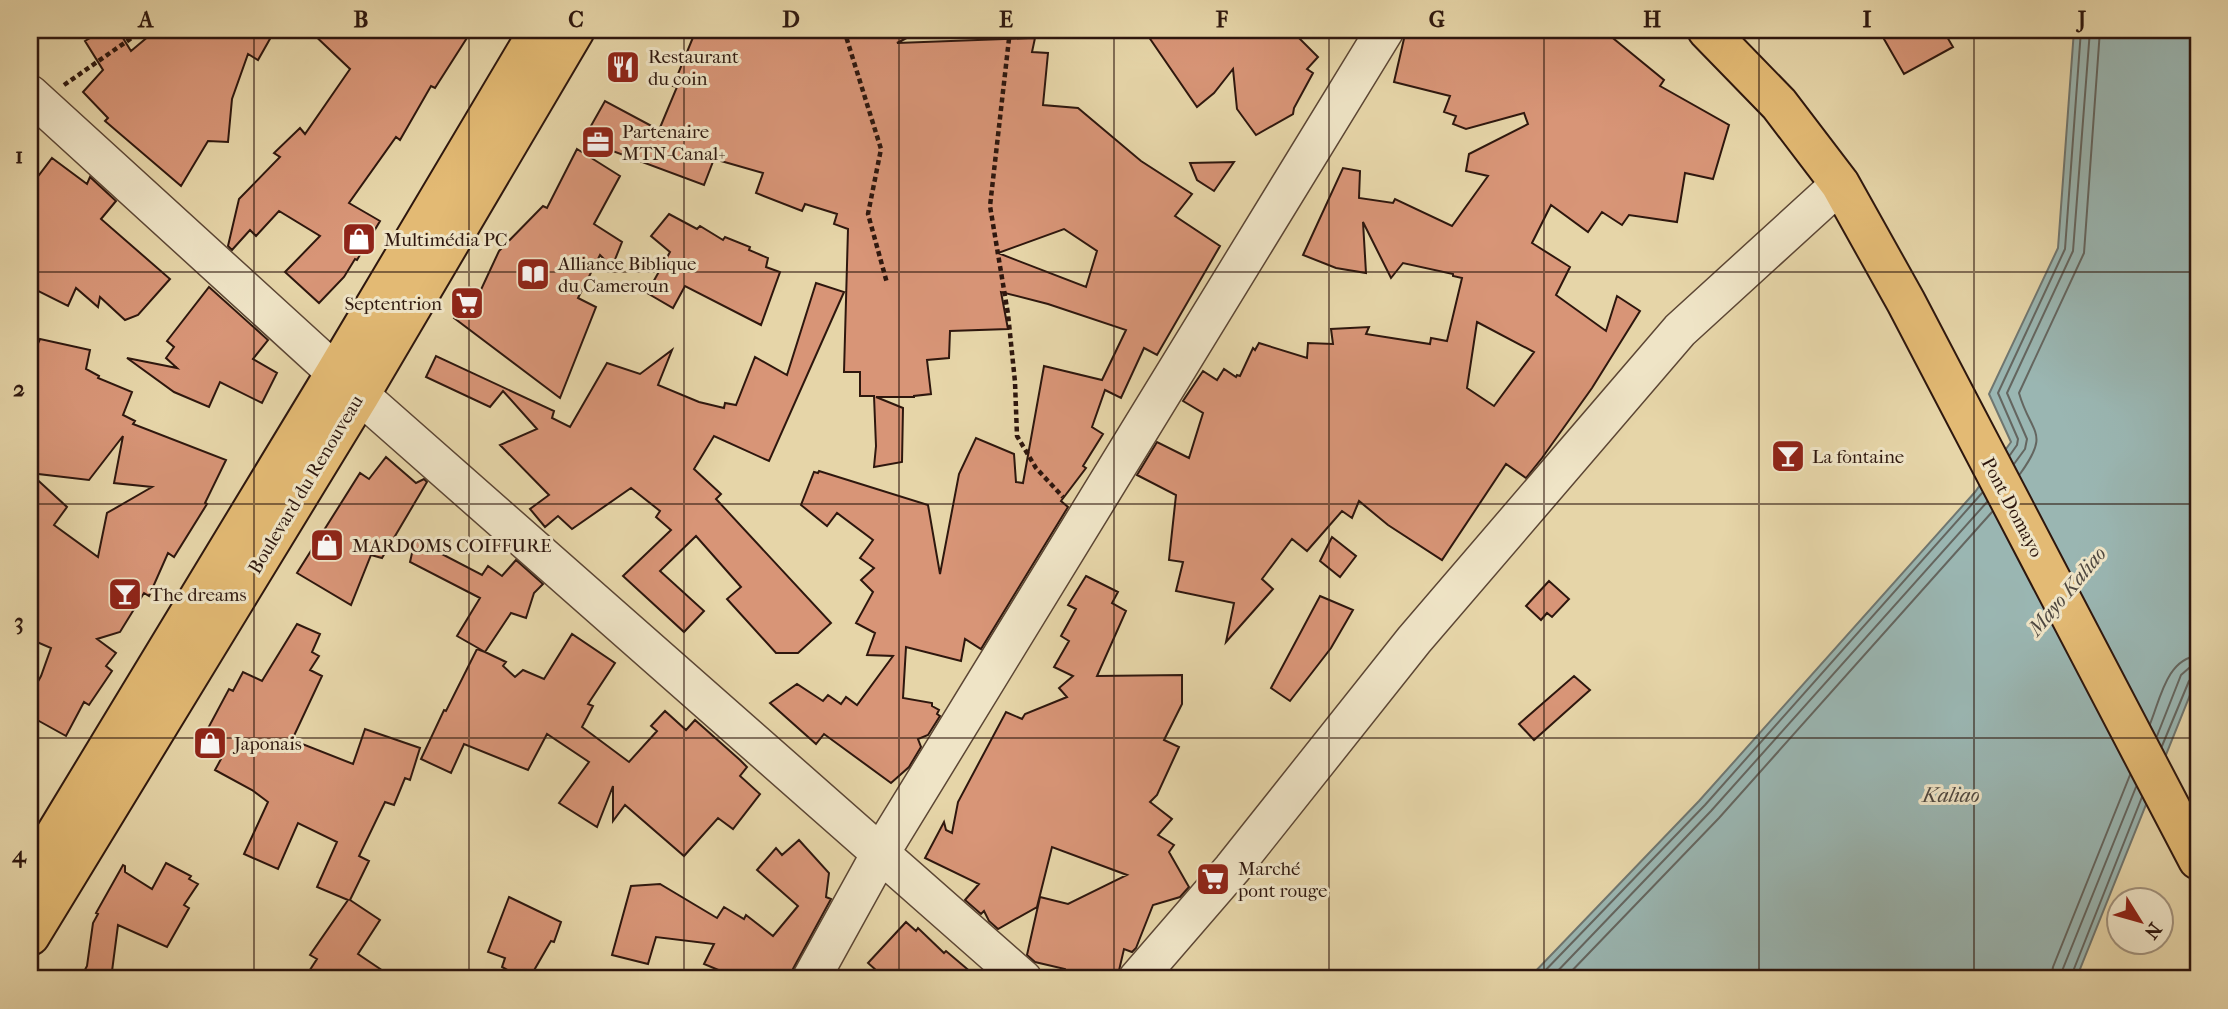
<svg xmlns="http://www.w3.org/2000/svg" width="2228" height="1009" font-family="'IM FELL French Canon',serif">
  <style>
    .water { fill: #9ab6b2; stroke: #6f7670; stroke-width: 2 }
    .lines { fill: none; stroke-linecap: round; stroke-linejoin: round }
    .shore { stroke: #646660; stroke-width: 2 }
    .building { fill: #d89577; stroke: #2e170e; stroke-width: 2; fill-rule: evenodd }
    .minor-casing { stroke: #5c4634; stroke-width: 40 }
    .major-casing { stroke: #2e170e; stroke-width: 42 }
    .path { stroke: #2e170e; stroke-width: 4.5; stroke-dasharray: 5 3.5; stroke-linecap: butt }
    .minor { stroke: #efe4c6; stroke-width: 37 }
    .major { stroke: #e3ba74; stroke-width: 38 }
    .grid { fill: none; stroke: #2e170e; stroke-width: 2; stroke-opacity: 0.55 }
    .labels { text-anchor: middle; stroke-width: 6; stroke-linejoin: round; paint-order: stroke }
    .poi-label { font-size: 19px; fill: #2e170e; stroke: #efe4c6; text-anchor: start }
    .street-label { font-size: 19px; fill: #2e170e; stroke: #efe4c6 }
    .water-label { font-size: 21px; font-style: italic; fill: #4e473f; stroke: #efe4c6 }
    .neatline { fill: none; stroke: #2e170e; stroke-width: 2.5 }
    .grid-label { font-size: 23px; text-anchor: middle; font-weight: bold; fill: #2e170e }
  </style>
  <rect width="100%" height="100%" fill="#e6d5a8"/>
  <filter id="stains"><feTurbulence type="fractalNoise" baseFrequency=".00286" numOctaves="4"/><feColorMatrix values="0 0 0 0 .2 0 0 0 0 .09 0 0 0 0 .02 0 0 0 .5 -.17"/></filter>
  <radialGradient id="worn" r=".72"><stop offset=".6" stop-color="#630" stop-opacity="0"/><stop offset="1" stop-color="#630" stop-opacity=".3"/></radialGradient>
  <!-- water -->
  <path class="water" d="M2074,30H2198V675L2076,979H1528L1699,801L1975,492L2011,442L1989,394L2058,248Z"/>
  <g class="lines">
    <!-- shore -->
    <path class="shore" d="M2010,455L2017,445L2018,439L1998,393L2065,249L2081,30
      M2014,464L2025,449L2027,439L2007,393L2073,251L2090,30
      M2020,474C2051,431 2031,435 2019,393L2084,253L2100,30
      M2150,724C2160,700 2167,658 2198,656
      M2157,736L2181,675L2189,668L2198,667
      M2162,746L2189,681L2193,676H2198
      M1537,979L1705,805L1982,493
      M1550,979L1711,811L1987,502
      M1564,979L1719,818L1992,512
      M2051,979L2053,967L2130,775
      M2061,979L2062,971L2136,787
      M2070,979L2142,797"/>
  </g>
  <!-- building -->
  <path class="building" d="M104,30H118L131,51L156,30H275L258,60L248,54L232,99L228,142L208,141L181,186L105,121L108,118L83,92L103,70L85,41Z
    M309,30H472L435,88L431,86L400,140L396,137L349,203L380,221L357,260L355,259L344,277L319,303L285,272L320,236L279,211L256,236L250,230L232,250L228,246L239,199L280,157L274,153L300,128L305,134L350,69Z
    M696,30H922L897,43L1035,38L1032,52L1048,53L1043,105L1078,108L1141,161L1192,194L1175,216L1220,246L1157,355L1144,348L1121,398L1105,390L1092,427L1103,434L1083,466L1086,468L1061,501L1068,507L981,649L965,639L961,661L906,647L903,698L932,703V706L939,710L937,714L940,716L928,735L918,739L921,747L909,767L891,783L824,734L816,744L770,703L797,684L823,701L828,695L841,704L846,697L857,705L893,656L867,655L875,633L856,623L873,592L861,580L874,568L860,558L873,540L837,513L827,526L801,505L814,472L818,473L819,471L928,505L940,574L959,474L976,438L1014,454L1016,482L1023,483L1044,366L1102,380L1126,330L1048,304L1001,292L1008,329L950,331L949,358L927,360L931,394L914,396V397H876L903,408L902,462L874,467L876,446L874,396H860V372H844L848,229L834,224L837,214L805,204L802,211L756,193L763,173L714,159L704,185L583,140L605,101L659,130L677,87L673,86ZM1064,229L1097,251L1086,287L998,253Z
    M1144,30H1291L1318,57L1307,69L1313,73L1294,108L1293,114L1256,135L1237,109L1233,69L1214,93L1197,107Z
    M1406,30H1603L1664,80L1660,86L1729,125L1713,179L1685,173L1677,222L1629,215L1622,225L1602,212L1588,232L1551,205L1532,243L1570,267L1556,295L1606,331L1617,296L1640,311L1592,388L1542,458L1526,478L1506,464L1442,560L1388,525L1359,501L1352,518L1342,511L1307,551L1292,539L1262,579L1273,589L1226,642L1234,603L1176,591L1183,562L1169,560L1176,495L1137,475L1157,442L1189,458L1203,413L1183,401L1203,371L1217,380L1224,369L1236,377L1237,375L1240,376L1253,348L1255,350L1259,343L1307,358L1308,343L1333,344L1331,329L1369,327L1366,334L1430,344L1431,338L1447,341L1462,278L1453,276V274L1403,263L1391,278L1363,222L1366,273L1336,268L1303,255L1343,168L1360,171L1359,198L1393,203L1395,199L1452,226L1488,176L1466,171L1469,154L1528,124L1524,113L1466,129L1453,124L1456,116L1444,112L1450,96L1394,82ZM1477,322L1534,352L1494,406L1467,388Z
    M1883,30H1943L1953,47L1904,74L1884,39L1887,37Z
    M577,149L620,176L594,224L622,242L612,267L600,255L578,298L596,307L560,398L454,318L471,288L479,294L499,251L543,206L547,208Z
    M52,158L87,184L90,177L116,201L101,219L170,279L138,315L125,320L100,297L98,307L76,288L68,306L30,287V187Z
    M1234,162L1214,191L1197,180L1190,163Z
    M669,214L697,229L700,226L723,240L725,237L750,247L749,250L768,258L766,267L780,272L761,325L685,286L673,308L647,293L670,252L651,236Z
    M816,283L844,292L769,461L714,436L694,469L721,494L716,499L831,623L798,653H776L727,599L741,587L696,536L660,571L704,611L684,632L623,576L671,530L656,517L660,511L631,488L572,529L558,516L545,527L530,509L549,495L500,445L537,429L503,391L490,407L426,377L436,356L554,411L552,418L570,427L607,363L640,374L672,350L658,385L699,402L724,408L725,403L736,405L755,357L787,375Z
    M209,287L268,340L253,359L277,373L262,403L220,382L209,407L174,392L127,358L177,368L166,358L174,347L167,341Z
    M40,339L90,350L86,369L99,376L98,378L132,392L123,415L135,421L133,424L226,460L205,503L207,504L174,557L168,553L149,596L144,593L120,632L97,639L116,653L106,666L112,671L89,705L84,702L66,736L30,716V696L41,676L51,648L30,639V473L67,507L54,525L98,557L107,513L152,487L114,483L123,436L89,480L30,473V361Z
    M386,457L416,483L424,479L427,482L382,558L371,555L351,605L297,573L360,473L369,479Z
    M1332,537L1356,556L1340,577L1320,561Z
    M415,540L482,575L488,566L502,576L516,560L543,584L534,593L526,618L511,613L485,652L506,662L503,666L515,677L523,670L544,679L572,634L615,663L588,704L593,706L582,727L629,762L657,731L651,726L665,711L686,730L695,720L740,760L747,767L740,776L760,794L733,829L718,818L684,856L625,805L613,821V786L597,827L559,803L589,762L547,734L528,770L464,744L451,773L421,759L444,710L446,711L477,649L485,652L457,636L480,598L410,562Z
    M1086,576L1118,592L1112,603L1126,611L1097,676L1182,675V704L1164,740L1179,747L1157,795L1150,802L1172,819L1158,835L1174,845L1169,852L1189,887L1180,897L1153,905L1136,948L1132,952L1124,949L1117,979H1067L1065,969L1035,962L1027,955L1040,897L1068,904L1127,875L1052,847L1037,907L998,929L989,921L984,911L981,914L965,900L979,884L925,858L944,822L946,830L952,833L958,802L1006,712L1022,719L1025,714L1067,697L1059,688L1073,676L1054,667L1069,641L1061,636L1076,609L1068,605Z
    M1549,581L1569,599L1552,617L1547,613L1541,620L1526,606Z
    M1320,596L1353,610L1331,648L1290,701L1271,688Z
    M297,624L320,634L312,652L319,656L310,670L322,676L292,740L353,764L365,729L420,748L410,780L405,778L394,805L385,802L359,856L369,861L350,900L380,920L358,954L395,979H304L317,959L310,955L348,900L317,887L337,842L298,823L278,869L244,854L268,802L252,790L215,770L221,759L198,747L229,689L233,691L243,672L262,681Z
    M1574,676L1590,690L1534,740L1519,724Z
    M799,840L829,873L826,897L831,899L793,969L790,979H740L704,964L714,944L656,937L648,964L612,955L631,886L660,884L717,918L724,907L744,919L746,915L773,936L798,906L757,870L776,848L782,855Z
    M166,863L191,876L189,879L198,884L184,905L189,908L167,947L118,925L111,979H80L87,966L93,923L98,914L96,913L123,865L125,866V872L152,889Z
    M509,897L561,922L554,942L551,941L529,979H524L502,967L505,958L488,952Z
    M906,922L916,931L918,928L944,953L946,951L979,979H886L868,963Z"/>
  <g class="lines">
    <!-- minor casing -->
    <g class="minor-casing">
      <path id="minor" d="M30,94L360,395L1023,979
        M811,979L880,854L1385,30
        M1137,979L1232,869L1414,640L1680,330L1840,184"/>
    </g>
    <!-- major casing -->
    <g class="major-casing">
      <path id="major" d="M1707,30L1779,104L1840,184L1906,302L2198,860
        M30,876L335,373L539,30
        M30,936L360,395L575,30"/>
    </g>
    <!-- path -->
    <path class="path" d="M844,30L881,149L868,214L887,283
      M1010,30L990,206L1008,314L1015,382L1017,436L1036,468L1063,497
      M64,85L143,30"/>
    <!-- minor -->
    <use href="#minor" class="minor"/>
    <!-- major -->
    <use href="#major" class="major"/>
  </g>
  <!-- grid -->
  <path class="grid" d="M254,30V979M469,30V979M684,30V979M899,30V979M1114,30V979M1329,30V979M1544,30V979M1759,30V979M1974,30V979M30,272H2198M30,504H2198M30,738H2198"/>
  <!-- icons -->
  <defs>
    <g id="restaurant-square" transform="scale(1.75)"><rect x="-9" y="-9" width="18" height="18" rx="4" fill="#8f2418" stroke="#efe4c6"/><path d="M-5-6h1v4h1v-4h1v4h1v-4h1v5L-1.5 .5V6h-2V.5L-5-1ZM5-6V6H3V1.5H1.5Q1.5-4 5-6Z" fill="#fff"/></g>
    <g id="office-square" transform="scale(1.75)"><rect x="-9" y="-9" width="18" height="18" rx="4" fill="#8f2418" stroke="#efe4c6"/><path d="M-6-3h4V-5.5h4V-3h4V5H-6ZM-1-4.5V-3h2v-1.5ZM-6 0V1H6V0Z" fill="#fff"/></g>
    <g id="shop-square" transform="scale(1.75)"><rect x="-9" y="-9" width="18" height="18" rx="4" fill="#8f2418" stroke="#efe4c6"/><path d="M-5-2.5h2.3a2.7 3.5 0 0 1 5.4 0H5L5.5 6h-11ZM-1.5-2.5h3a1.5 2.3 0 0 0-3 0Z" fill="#fff"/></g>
    <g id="library-square" transform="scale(1.75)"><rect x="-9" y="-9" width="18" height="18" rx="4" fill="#8f2418" stroke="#efe4c6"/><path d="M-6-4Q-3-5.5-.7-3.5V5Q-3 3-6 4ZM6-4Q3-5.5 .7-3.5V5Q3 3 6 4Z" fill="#fff"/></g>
    <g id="supermarket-square" transform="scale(1.75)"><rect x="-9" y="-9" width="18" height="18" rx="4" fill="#8f2418" stroke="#efe4c6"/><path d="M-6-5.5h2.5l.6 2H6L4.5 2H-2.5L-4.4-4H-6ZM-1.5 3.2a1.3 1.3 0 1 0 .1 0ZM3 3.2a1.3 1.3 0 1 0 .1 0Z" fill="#fff"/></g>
    <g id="bar-square" transform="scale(1.75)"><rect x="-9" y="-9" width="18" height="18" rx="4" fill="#8f2418" stroke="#efe4c6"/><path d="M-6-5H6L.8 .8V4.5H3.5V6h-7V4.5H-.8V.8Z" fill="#fff"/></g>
  </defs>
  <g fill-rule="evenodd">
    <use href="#restaurant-square" x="623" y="67"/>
    <use href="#office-square" x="598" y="142"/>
    <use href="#shop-square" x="359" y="239"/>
    <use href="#library-square" x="533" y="274"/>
    <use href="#supermarket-square" x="467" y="303"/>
    <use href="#bar-square" x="1788" y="456"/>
    <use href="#shop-square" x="327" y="545"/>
    <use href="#bar-square" x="125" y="594"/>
    <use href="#shop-square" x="210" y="743"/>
    <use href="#supermarket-square" x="1213" y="879"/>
  </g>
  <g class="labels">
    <!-- poi labels -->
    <g class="poi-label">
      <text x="648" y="63">Restaurant<tspan x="648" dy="22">du coin</tspan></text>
      <text x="622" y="138">Partenaire<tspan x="622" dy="22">MTN-Canal+</tspan></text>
      <text x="384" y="246">Multimédia PC</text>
      <text x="558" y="270">Alliance Biblique<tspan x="558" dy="22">du Cameroun</tspan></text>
      <text x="442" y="310" text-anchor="end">Septentrion</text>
      <text x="1812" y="463">La fontaine</text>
      <text x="352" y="552">MARDOMS COIFFURE</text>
      <text x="150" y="601">The dreams</text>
      <text x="234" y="750">Japonais</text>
      <text x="1238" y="875">Marché<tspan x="1238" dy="22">pont rouge</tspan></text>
    </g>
    <!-- street labels -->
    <g class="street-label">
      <text transform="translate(305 484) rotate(-59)" y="7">Boulevard du Renouveau</text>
      <text transform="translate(2013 507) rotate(62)" y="7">Pont Domayo</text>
    </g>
    <!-- water labels -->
    <g class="water-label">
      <text transform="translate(2067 591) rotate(-50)" y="7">Mayo Kaliao</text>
      <text x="1951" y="802">Kaliao</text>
    </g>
  </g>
  <!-- margin -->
  <rect width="2228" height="1009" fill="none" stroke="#e6d5a8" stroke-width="77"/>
  <!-- north arrow -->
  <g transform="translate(2140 921) rotate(127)"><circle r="33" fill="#efe4c6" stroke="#a2927c" stroke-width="2"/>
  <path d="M0-5L12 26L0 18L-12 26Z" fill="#8f2418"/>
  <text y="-10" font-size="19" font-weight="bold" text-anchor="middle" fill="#2e170e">N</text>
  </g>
  <rect x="38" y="38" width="2152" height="932" class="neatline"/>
  <g class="grid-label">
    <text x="146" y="27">A</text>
    <text x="361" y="27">B</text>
    <text x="576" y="27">C</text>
    <text x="791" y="27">D</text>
    <text x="1006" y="27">E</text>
    <text x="1222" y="27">F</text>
    <text x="1437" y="27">G</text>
    <text x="1652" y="27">H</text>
    <text x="1867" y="27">I</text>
    <text x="2082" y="27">J</text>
    <text x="19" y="163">1</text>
    <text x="19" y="396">2</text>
    <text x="19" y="629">3</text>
    <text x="19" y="862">4</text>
  </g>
  <rect width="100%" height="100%" filter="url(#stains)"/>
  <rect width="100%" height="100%" fill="url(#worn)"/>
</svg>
